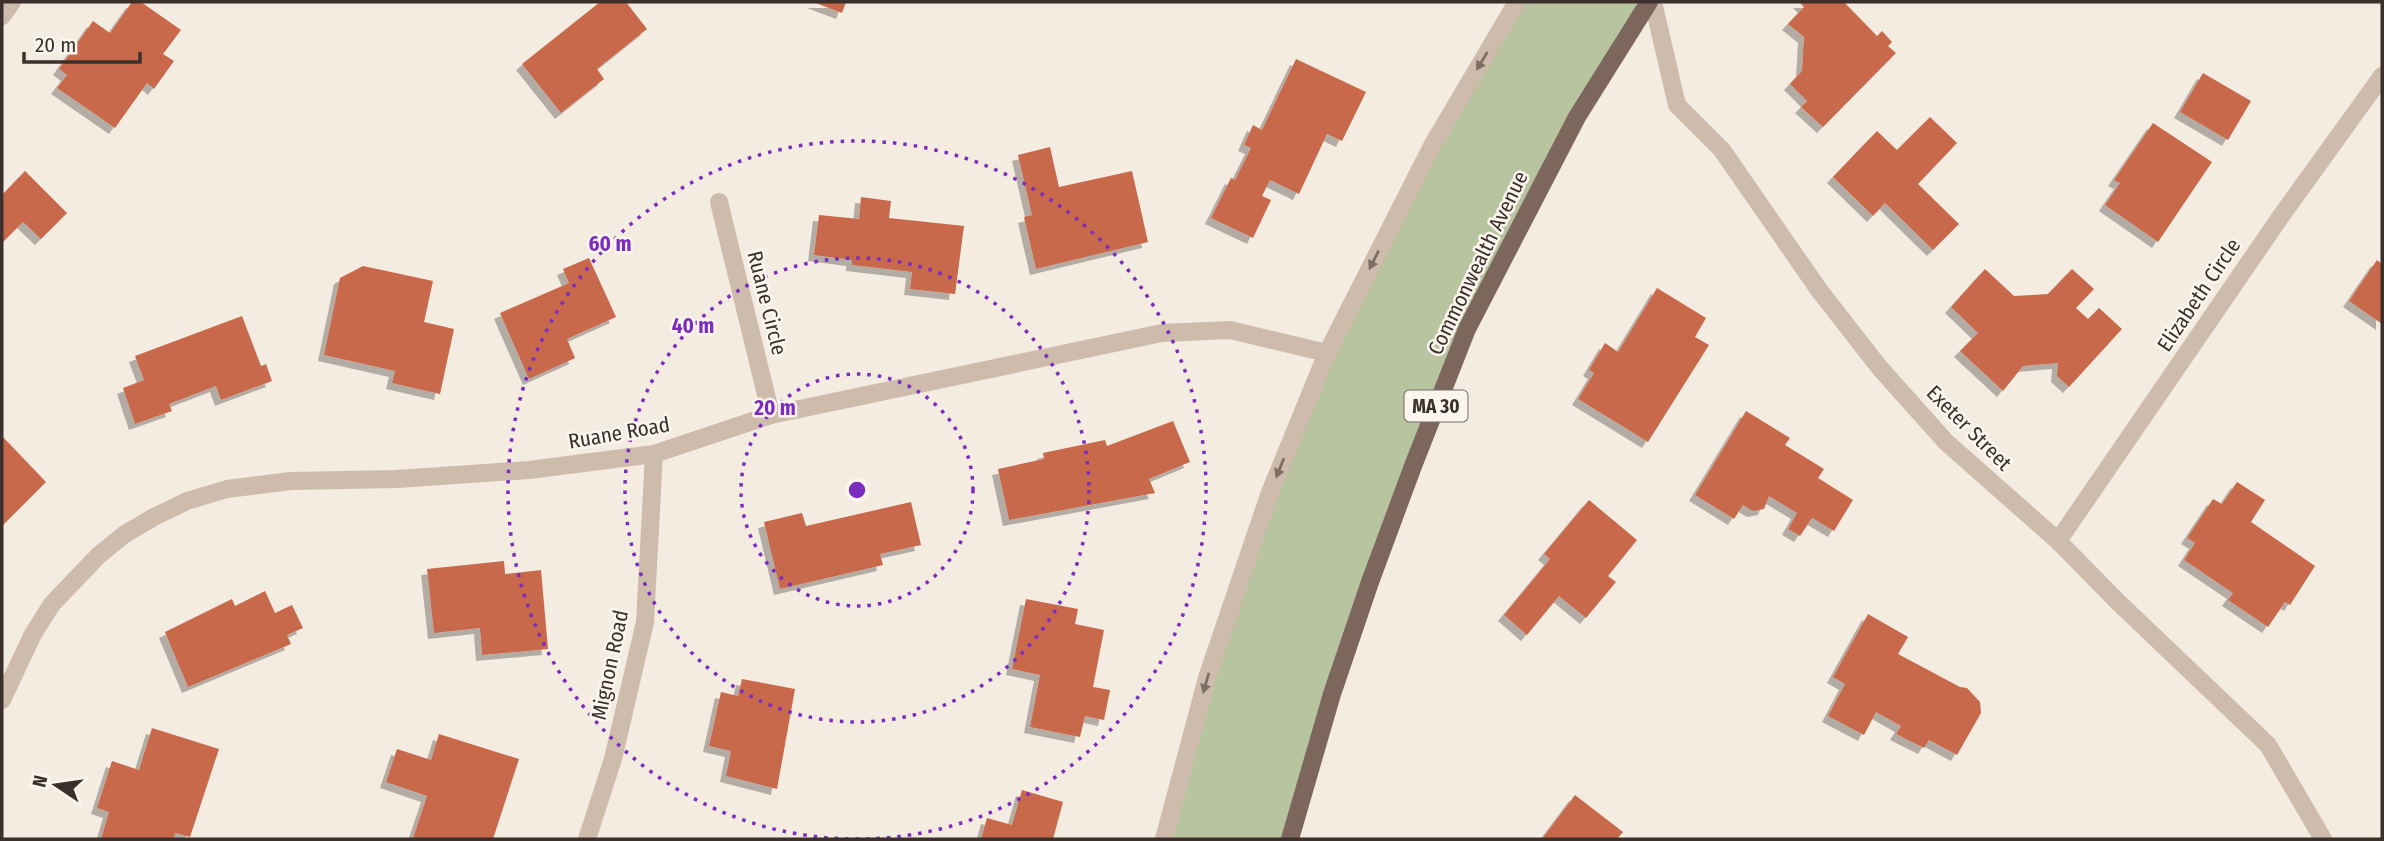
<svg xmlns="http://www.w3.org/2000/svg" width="2384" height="841" font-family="'Fira Sans Condensed',sans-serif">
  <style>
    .green { fill: #b8c4a0 }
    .building { fill: #c8694b; filter: url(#shadow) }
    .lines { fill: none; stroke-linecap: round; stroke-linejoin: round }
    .minor { stroke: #cdbbac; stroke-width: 18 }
    .primary { stroke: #7d675c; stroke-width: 18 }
    .oneway { fill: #7d6f65 }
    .ring { fill: none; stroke: #7b2cbf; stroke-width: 3.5; stroke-dasharray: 3.5 7 }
    .labels { text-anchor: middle; stroke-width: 5; stroke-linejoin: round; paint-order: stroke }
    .shield { fill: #fbf5ee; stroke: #756b66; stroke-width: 2 }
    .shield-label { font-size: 19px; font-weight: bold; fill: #3b302b }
    .street-label { font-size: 21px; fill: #3b302b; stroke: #fbf5ee }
    .centre { fill: #7b2cbf; stroke: #fbf5ee; stroke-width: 3.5 }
    .ring-label { font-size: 21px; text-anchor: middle; font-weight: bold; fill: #7b2cbf; stroke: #fbf5ee; stroke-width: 5; stroke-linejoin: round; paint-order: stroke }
  </style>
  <defs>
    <filter id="shadow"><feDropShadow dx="-6" dy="6" stdDeviation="0" flood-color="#0004"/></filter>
  </defs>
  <rect width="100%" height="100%" fill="#f4ebe1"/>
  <!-- green -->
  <path class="green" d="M1517,2H1649L1467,329L1290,839H1164L1207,678L1327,353Z"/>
  <!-- building -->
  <path class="building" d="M132,2H141L181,30L163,54L174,61L154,89L147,83L115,128L57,88L67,75L59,69L93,21L110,33Z
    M600,2H626L647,29L597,69L604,79L561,113L522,64Z
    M813,2H846L842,13Z
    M1799,2H1844L1877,36L1882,31L1892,42L1888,46L1896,53L1823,127L1801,107L1807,101L1790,84L1802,71L1804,37L1788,24L1804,7Z
    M1296,59L1366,92L1342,141L1327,134L1299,194L1270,180L1262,196L1271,200L1253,238L1211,218L1231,178L1235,180L1251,148L1244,145L1253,125L1262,130Z
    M2203,73L2251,101L2228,140L2180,112Z
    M1930,117L1957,143L1918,184L1959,224L1933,250L1885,203L1873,216L1833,177L1877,131L1897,150Z
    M2153,123L2212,162L2158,242L2105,205L2120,183L2114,180Z
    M1050,147L1059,187L1132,171L1148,242L1036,269L1024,217L1032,215L1018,155Z
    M25,171L67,213L41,239L23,222L2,243V195Z
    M861,197L891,201L889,218L964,226L955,294L910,289L912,272L852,265V260L814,255L819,215L859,219Z
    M589,258L616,317L567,339L575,358L529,379L500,313L569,283L563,269Z
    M2377,260L2382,264V324L2349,301Z
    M363,266L433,281L424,322L454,329L440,394L392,383L395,371L324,355L340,278Z
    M1985,269L2014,296L2048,294L2072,269L2094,289L2076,308L2088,319L2099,308L2122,329L2069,387L2057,376L2058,363L2023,366L2003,391L1960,351L1978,333L1951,307Z
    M1657,288L1706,318L1695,337L1709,345L1648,442L1578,399L1594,373L1589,370L1605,343L1618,352Z
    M242,316L261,366L266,364L272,381L221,400L216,386L169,404L172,411L135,424L123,388L144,380L135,356Z
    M1746,411L1790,438L1785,445L1824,469L1818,478L1853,500L1834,531L1812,518L1800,536L1788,529L1797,513L1769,496L1764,509L1753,511L1743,505L1734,519L1695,495Z
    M1173,421L1190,462L1149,479L1155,493L1009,520L998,469L1044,459L1043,453L1105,440L1107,446Z
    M2,436L46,482L2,526Z
    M2237,482L2265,500L2251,522L2315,566L2290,605L2285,602L2268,627L2228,600L2233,593L2184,560L2195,543L2187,538L2213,499L2222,504Z
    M1589,500L1637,540L1608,576L1616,582L1586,618L1559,596L1527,635L1504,615L1550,559L1544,554Z
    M911,502L921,545L880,554L883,565L780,589L764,522L802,513L806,526Z
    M504,561L505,574L541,570L548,649L482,655L480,628L434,633L427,569Z
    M265,591L275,613L292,605L303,628L287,635L291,644L188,687L165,632L232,599L235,606Z
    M1026,599L1078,609L1075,624L1104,630L1093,687L1110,690L1104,720L1085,716L1080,737L1030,727L1040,675L1012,669Z
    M1868,614L1908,637L1898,654L1960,687L1967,688L1980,702L1981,713L1957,755L1929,740L1924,748L1896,734L1901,726L1876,712L1864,735L1828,716L1845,684L1833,677Z
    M742,679L795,689L777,789L726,776L731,751L709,746L721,692L738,696Z
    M152,728L219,749L190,837L175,833L174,839H101L109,812L97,808L112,761L139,770Z
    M439,734L519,759L493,839L413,838L427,796L386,782L397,749L431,760Z
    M1022,790L1063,802L1053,839H981L987,818L1012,825Z
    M1575,795L1623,832L1617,839H1542Z"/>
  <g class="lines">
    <!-- minor -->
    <path class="minor" d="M1653,2L1677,105L1722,150L1819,290L1879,367L1946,442L2058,541L2118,602L2268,745L2323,839
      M2,16L12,2
      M719,202L771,415
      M2058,541L2281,216L2382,76
      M2,700L33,634L52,604L99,555L125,534L154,517L187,501L227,489L291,481L397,479L529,470L654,454L771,415L1162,333L1230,330L1327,353
      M587,839L613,759L645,622L654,454
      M1164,839L1207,678L1269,495L1327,353L1433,144L1517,2"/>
    <!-- primary -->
    <path class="primary" d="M1290,839L1332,694L1370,582L1413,466L1467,329L1577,117L1649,2"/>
  </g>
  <!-- one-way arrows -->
  <defs><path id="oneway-solid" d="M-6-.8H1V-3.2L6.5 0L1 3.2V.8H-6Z" transform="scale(1.75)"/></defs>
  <g class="oneway">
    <use href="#oneway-solid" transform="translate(1482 61) rotate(121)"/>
    <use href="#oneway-solid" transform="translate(1374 260) rotate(117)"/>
    <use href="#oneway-solid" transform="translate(1280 468) rotate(112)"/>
    <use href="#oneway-solid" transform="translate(1206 683) rotate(106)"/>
  </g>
  <!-- distance rings -->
  <g class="ring">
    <circle cx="857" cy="490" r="116"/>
    <circle cx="857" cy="490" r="232"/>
    <circle cx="857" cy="490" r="349"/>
  </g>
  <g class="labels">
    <!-- shield labels -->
    <rect class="shield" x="1404.5" y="390.5" width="63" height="31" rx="5"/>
    <g class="shield-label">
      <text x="1436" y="413">MA 30</text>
    </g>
    <!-- street labels -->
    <g class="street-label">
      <text transform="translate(1478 263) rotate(-64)" y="7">Commonwealth Avenue</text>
      <text transform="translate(2199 295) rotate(-56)" y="7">Elizabeth Circle</text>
      <text transform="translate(767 303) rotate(76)" y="7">Ruane Circle</text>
      <text transform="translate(1969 428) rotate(45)" y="7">Exeter Street</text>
      <text transform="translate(619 433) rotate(-10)" y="7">Ruane Road</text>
      <text transform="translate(610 665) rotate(-78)" y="7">Mignon Road</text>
    </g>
  </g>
  <circle cx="857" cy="490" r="10" class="centre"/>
  <g class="ring-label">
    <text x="610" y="251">60 m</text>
    <text x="693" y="333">40 m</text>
    <text x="775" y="415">20 m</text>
  </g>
  <!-- border -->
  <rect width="2384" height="841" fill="none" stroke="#3b302b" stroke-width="7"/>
  <!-- north arrow -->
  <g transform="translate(56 785) rotate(283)" stroke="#fbf5ee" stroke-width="5" paint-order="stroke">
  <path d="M0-5L12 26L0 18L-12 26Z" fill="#3b302b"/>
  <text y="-10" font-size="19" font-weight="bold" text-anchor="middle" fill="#3b302b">N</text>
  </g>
  <!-- scale -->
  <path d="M24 52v10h116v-10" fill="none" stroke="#3b302b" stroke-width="3.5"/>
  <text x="35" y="52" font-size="21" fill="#3b302b" stroke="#fbf5ee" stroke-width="5" paint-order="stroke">20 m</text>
</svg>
